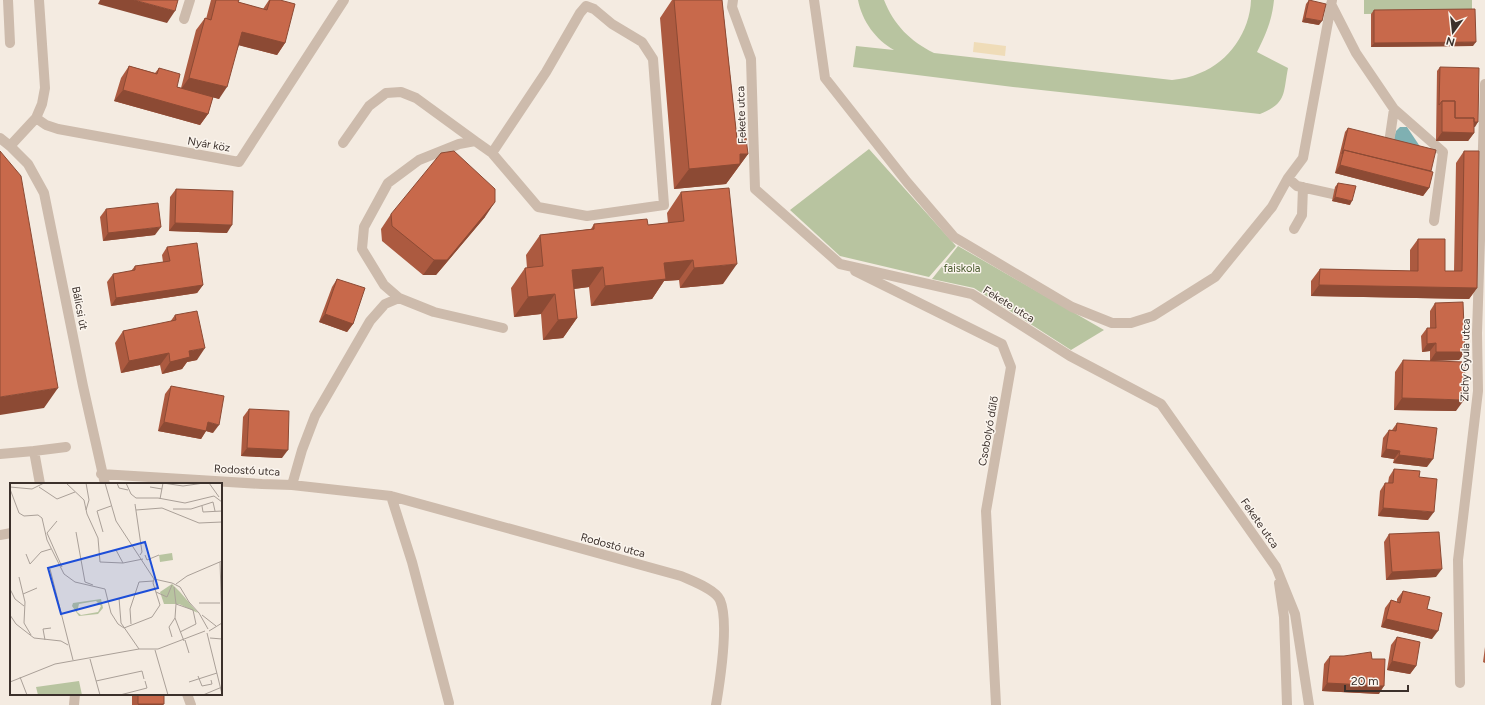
<svg xmlns="http://www.w3.org/2000/svg" width="1485" height="705" font-family="Figtree,sans-serif">
  <style>
    .green { fill: #b8c4a0 }
    .sand { fill: #efdcb8 }
    .water { fill: #7fb0b2 }
    .lines { fill: none; stroke-linecap: round; stroke-linejoin: round }
    .minor { stroke: #cdbbac; stroke-width: 10 }
    .wall { fill: #ac5a40 }
    .shaded-wall { fill: #8c4a34 }
    .building { fill: #c8694b; stroke: #8c4a34 }
    .labels { text-anchor: middle; stroke-width: 3; stroke-linejoin: round; paint-order: stroke }
    .street-label { font-size: 11px; fill: #3b302b; stroke: #fbf5ee }
    .park-label { font-size: 11px; fill: #4a5a2e; stroke: #fbf5ee }
    .inset-road { fill: none; stroke: #aaa098; stroke-width: 1 }
    .view { fill: #1d4ed8; fill-opacity: 0.15; stroke: #1d4ed8; stroke-width: 2 }
    .inset-edge { fill: none; stroke: #3b302b; stroke-width: 2 }
  </style>
  <rect width="100%" height="100%" fill="#f4ebe1"/>
  <!-- green -->
  <path class="green" d="M858,0H884C894,25 910,41 934,53L1172,80C1182,79 1191,77 1200,73C1229,62 1250,31 1251,0H1274C1272,20 1266,34 1257,52L1288,68C1283,94 1287,103 1260,114L1013,87L853,67L856,46L894,50C876,40 862,21 858,0Z
    M1364,0H1472V13L1364,14Z
    M869,149L956,246L929,277L840,256L790,210Z
    M958,246L1104,330L1071,350L974,288L932,279Z"/>
  <!-- sand -->
  <path class="sand" d="M974,42L1006,46L1005,56L973,52Z"/>
  <!-- water -->
  <path class="water" d="M1400,127H1407L1421,148L1393,141L1396,131Z"/>
  <g class="lines">
    <!-- minor -->
    <path class="minor" d="M8,0L10,43
      M39,0L45,88L42,104L36,118L10,146L28,164L44,193L83,386L105,484
      M733,0L732,7L751,59L755,189L840,264L972,294L1070,356L1161,404L1276,567L1295,614L1309,705
      M814,0L825,78L907,182L954,237L1072,307L1112,323H1131L1153,316L1215,277L1272,207L1288,178L1303,158L1332,0
      M1331,4L1356,53L1394,109L1389,143
      M184,19L190,0
      M1394,109L1443,152L1434,221
      M36,118L46,125L58,129L239,162L344,0
      M0,138L10,146
      M343,143L369,106L386,93L401,92L416,98L475,141
      M492,153L546,72L580,13L586,6
      M1288,178L1297,186L1333,194
      M1294,229L1302,215L1303,187
      M855,271L1002,344L1011,367L986,511L996,705
      M399,298L434,312L503,328
      M34,451L66,447
      M0,454L34,451L40,484
      M101,474L262,484L292,485L391,496L681,576C692,581 715,589 720,600C729,621 720,681 716,705
      M292,485L302,450L315,416L370,321L385,304L399,298L384,285L362,249L364,227L388,183L419,160L459,144L475,141L492,153L538,207L587,216L664,205L653,59L642,42L612,24L594,9L586,6
      M391,496L412,562L449,703
      M0,535L11,533
      M1279,583L1284,617L1287,705
      M1460,683L1458,560L1478,391L1477,333L1485,84
      M187,694L191,705
      M74,705L75,694"/>
  </g>
  <!-- wall -->
  <path class="wall" d="M211,0H239L238,2L263,9L269,0H280L285,43L277,55L239,45L219,99L213,97L208,114L200,125L114,101L121,78L129,66L155,73L159,68L177,87L181,88L196,30L205,18L206,19Z
    M672,0H722L737,139L748,154L726,184L674,189L660,18Z
    M1309,0L1319,25L1302,22L1306,4Z
    M1374,10L1473,46L1371,47V14Z
    M1440,67L1475,127L1474,126V133L1468,141H1436L1437,71Z
    M1348,128L1431,171L1429,188L1423,196L1335,173L1345,132Z
    M1464,151L1477,288L1469,299L1311,296V281L1320,269L1410,271V250L1418,239L1445,271H1454L1456,163Z
    M1338,183L1350,205L1332,201L1335,187Z
    M176,189L227,233L169,231L170,197Z
    M681,192L723,284L680,288L679,280L664,281L652,299L591,306L589,287L574,289L577,318L563,338L543,340L541,314L514,317L511,288L525,268H527L526,255L540,235L591,229L594,224L648,225L668,223L667,213Z
    M106,209L155,235L103,241L100,217Z
    M391,214L485,217L436,275H423L382,241L381,229Z
    M167,247L203,285L197,293L111,306L107,282L113,274L131,271L135,266L163,262L162,255Z
    M337,279L353,324L347,332L319,322L332,287Z
    M1435,303L1465,352L1459,360L1430,361V351L1422,352L1421,336L1427,328H1430V311Z
    M175,315L197,360L187,362L182,369L162,374L160,365L121,373L115,343L123,331L170,322Z
    M1403,360L1456,411L1394,410L1395,372Z
    M171,386L213,433L206,431L201,439L158,431L165,394Z
    M249,409L282,458L241,456L243,417Z
    M1397,423L1427,467L1393,463L1394,459L1381,457L1383,438L1389,430H1392Z
    M1394,469L1428,520L1378,516L1380,491L1385,483H1388L1389,477Z
    M1389,534L1436,577L1386,580L1384,542Z
    M1403,591L1427,609L1432,639L1381,627L1385,608L1391,600L1397,602V599Z
    M1397,637L1416,666L1410,674L1387,670L1391,645Z
    M1485,647V663L1483,662Z
    M1330,656L1372,659L1379,694L1322,691L1324,664Z
    M132,694H164L163,705H132Z"/>
  <!-- shaded-wall -->
  <path class="shaded-wall" d="M100,0H134L175,11L167,23L98,4Z
    M1305,18L1322,21L1319,25L1302,22Z
    M242,32L285,43L277,55L234,44Z
    M1476,42L1473,46L1371,47L1374,43Z
    M189,78L227,87L219,99L181,89Z
    M123,90L208,114L200,125L114,101Z
    M1452,122H1478L1475,127L1449,126Z
    M1442,132L1474,133L1468,141H1436Z
    M740,154H748L726,184L674,189L689,169Z
    M1340,165L1429,188L1423,196L1335,173Z
    M1335,197L1352,201L1350,205L1332,201Z
    M495,202L485,217L436,275H423L434,260Z
    M175,223L232,225L227,233L169,231Z
    M161,227L155,235L103,241L108,233Z
    M693,260L679,280L664,281L652,299L591,306L605,286L664,263Z
    M737,264L723,284L680,288L694,268Z
    M603,267L589,287L558,291L572,270Z
    M203,285L197,293L111,306L116,298Z
    M1319,285L1477,288L1469,299L1311,296Z
    M555,294L541,314L514,317L528,297Z
    M325,314L353,324L347,332L319,322Z
    M577,318L563,338L543,340L558,320Z
    M1436,343L1430,351L1422,352L1427,344Z
    M205,348L197,360L187,362L182,369L162,374L170,362L189,351Z
    M1436,352H1465L1459,360L1430,361Z
    M169,353L160,365L121,373L129,361Z
    M58,388L44,408L0,415V397Z
    M1402,398L1464,400L1456,411L1394,410Z
    M164,422H208L219,425L213,433L206,431L201,439L158,431Z
    M247,448L288,450L282,458L241,456Z
    M1386,449L1400,451L1394,459L1381,457Z
    M1399,455L1433,459L1427,467L1393,463Z
    M1383,508L1434,512L1428,520L1378,516Z
    M1442,569L1436,577L1386,580L1392,572Z
    M1386,619L1438,631L1432,639L1381,627Z
    M1392,661L1416,666L1410,674L1387,670Z
    M1327,683L1384,686L1379,694L1322,691Z
    M138,704H164L163,705H138Z"/>
  <!-- building -->
  <path class="building" d="M134,0H178L175,11Z
    M216,0H239L238,2L267,10L270,0H280L295,4L285,43L242,32L227,87L189,78L205,18L211,20Z
    M674,0H722L737,139L746,138L748,154H740V164L689,169Z
    M1309,0L1326,4L1322,21L1305,18Z
    M1475,9L1476,42L1374,43V10Z
    M129,66L157,74L159,68L180,74L177,87L213,97L208,114L123,90Z
    M1440,67L1479,68L1478,122H1474V118H1455V101H1442L1439,105Z
    M1442,101H1455V118H1474V133L1442,132Z
    M1348,128L1436,150L1431,171L1344,150L1342,154Z
    M1344,150L1433,172L1429,188L1340,165Z
    M0,151L21,176L58,388L0,397Z
    M454,151L495,189V202L447,260H434L392,226L391,214L441,153Z
    M1464,151H1479L1477,288L1319,285L1320,269L1418,271V239H1445V271H1462Z
    M1338,183L1356,186L1352,201L1335,197Z
    M729,188L737,264L694,268L693,260L664,263L666,279L605,286L603,267L572,270L577,318L558,320L555,294L528,297L525,268L543,266L540,235L594,229V224L647,219L648,225L684,221L681,192Z
    M176,189L233,191L232,225L175,223Z
    M158,203L161,227L108,233L106,209Z
    M197,243L203,285L116,298L113,274L135,270V266L170,261L167,247Z
    M337,279L365,288L353,324L325,314Z
    M1463,302L1465,352H1436V343L1427,344V328H1436L1435,303Z
    M197,311L205,348L189,351L190,357L170,362L169,353L129,361L123,331L176,320L175,315Z
    M1403,360L1465,362L1464,400L1402,398Z
    M171,386L224,396L219,425L208,422L206,431L164,422Z
    M249,409L289,411L288,450L247,448Z
    M1397,423L1437,428L1433,459L1399,455L1400,451L1386,449L1389,430L1396,431Z
    M1394,469L1420,471L1419,477L1437,479L1434,512L1383,508L1385,483H1393Z
    M1439,532L1442,569L1392,572L1389,534Z
    M1403,591L1430,597L1427,609L1442,613L1438,631L1386,619L1391,600L1400,603Z
    M1397,637L1420,642L1416,666L1392,661Z
    M1371,652L1372,659H1385L1384,686L1327,683L1330,656H1344Z
    M138,694H164V704H138Z"/>
  <g class="labels">
    <!-- street labels -->
    <g class="street-label">
      <text transform="translate(741 115) rotate(-92)" y="4">Fekete utca</text>
      <text transform="translate(209 144) rotate(10)" y="4">Nyár köz</text>
      <text transform="translate(1009 304) rotate(32)" y="4">Fekete utca</text>
      <text transform="translate(80 308) rotate(79)" y="4">Bálicsi út</text>
      <text transform="translate(1465 360) rotate(-89)" y="4">Zichy Gyula utca</text>
      <text transform="translate(988 431) rotate(-80)" y="4">Csobolyó dűlő</text>
      <text transform="translate(247 470) rotate(3)" y="4">Rodostó utca</text>
      <text transform="translate(1260 523) rotate(55)" y="4">Fekete utca</text>
      <text transform="translate(613 545) rotate(15)" y="4">Rodostó utca</text>
    </g>
    <!-- park labels -->
    <g class="park-label">
      <text x="962" y="272">faiskola</text>
    </g>
  </g>
  <!-- overview -->
  <g transform="translate(10 483)">
    <rect width="212" height="212" fill="#f4ebe1"/>
    <path d="M162,70L163,77L150,79L149,72ZM162,101L170,109L188,130L169,121H154L150,109ZM91,116L93,125L88,131L69,133L62,123L63,120ZM86,118L91,123L88,129L71,132L67,129L69,121ZM69,198L72,212H28L26,204Z" fill="#b8c4a0" fill-rule="evenodd"/>
    <path class="inset-road" d="M56,0L74,17L77,31L88,55L90,79L113,80L133,76M76,0L79,17L76,27M95,0L106,38L144,96L143,100L150,122L142,134L114,145M107,0L109,5L118,7M116,0L121,11L126,15H148L175,20L204,13L212,19M199,0L209,14M0,4L22,6L34,0M29,4L47,16L65,9M140,4L152,6M0,6L9,30L14,33L28,32L32,35L37,57L54,91L65,99L95,106L101,130L108,141L114,145M150,16L153,0L173,3L194,0M125,21L132,69L130,72M192,23L193,29L212,28M163,26H181L203,19L205,28M126,27L152,25L189,40L212,39M47,38L37,50L52,84M66,49L75,99L83,102M93,49L87,28L101,23M106,67L113,80M16,71L20,81L31,69L41,66M135,72L137,77L149,72M210,79L212,138M40,86L63,177M9,94L15,119L14,140L21,152M144,96L162,100L170,104L179,119L189,130L198,146M166,101L177,93L212,78M164,104L166,121L165,135L174,158M0,106L5,116L14,123M146,109L157,114L162,102M13,111L27,105M109,115L111,140L129,166M189,120H210M166,121L183,127L186,141L170,149M0,132L6,141L24,155L51,158L58,162M192,132L206,143M121,141L120,126L129,99L143,98M199,148L212,140M197,150L212,211M162,154L159,144L165,135M200,155L212,156M35,157L33,146L41,145M175,157L179,170M145,167L158,212M80,176L90,212M188,193L192,203L202,201L201,197M10,194L17,212M86,198L132,188L134,196M0,199L45,181L129,166H148L195,148M179,199L207,190M110,212L137,205L135,198M193,212L212,204"/>
    <path class="view" d="M135,59L148,105L51,131L38,85Z"/>
    <rect width="212" height="212" class="inset-edge"/>
  </g>
  <!-- north arrow -->
  <g transform="translate(1453 32) rotate(195)" stroke="#fbf5ee" stroke-width="3" paint-order="stroke">
  <path d="M0-3L7 15L0 10L-7 15Z" fill="#3b302b"/>
  <text y="-6" font-size="11" font-weight="bold" text-anchor="middle" fill="#3b302b">N</text>
  </g>
  <!-- scale -->
  <path d="M1345 685v6h63v-6" fill="none" stroke="#3b302b" stroke-width="2"/>
  <text x="1351" y="685" font-size="12" fill="#3b302b" stroke="#fbf5ee" stroke-width="3" paint-order="stroke">20 m</text>
</svg>
